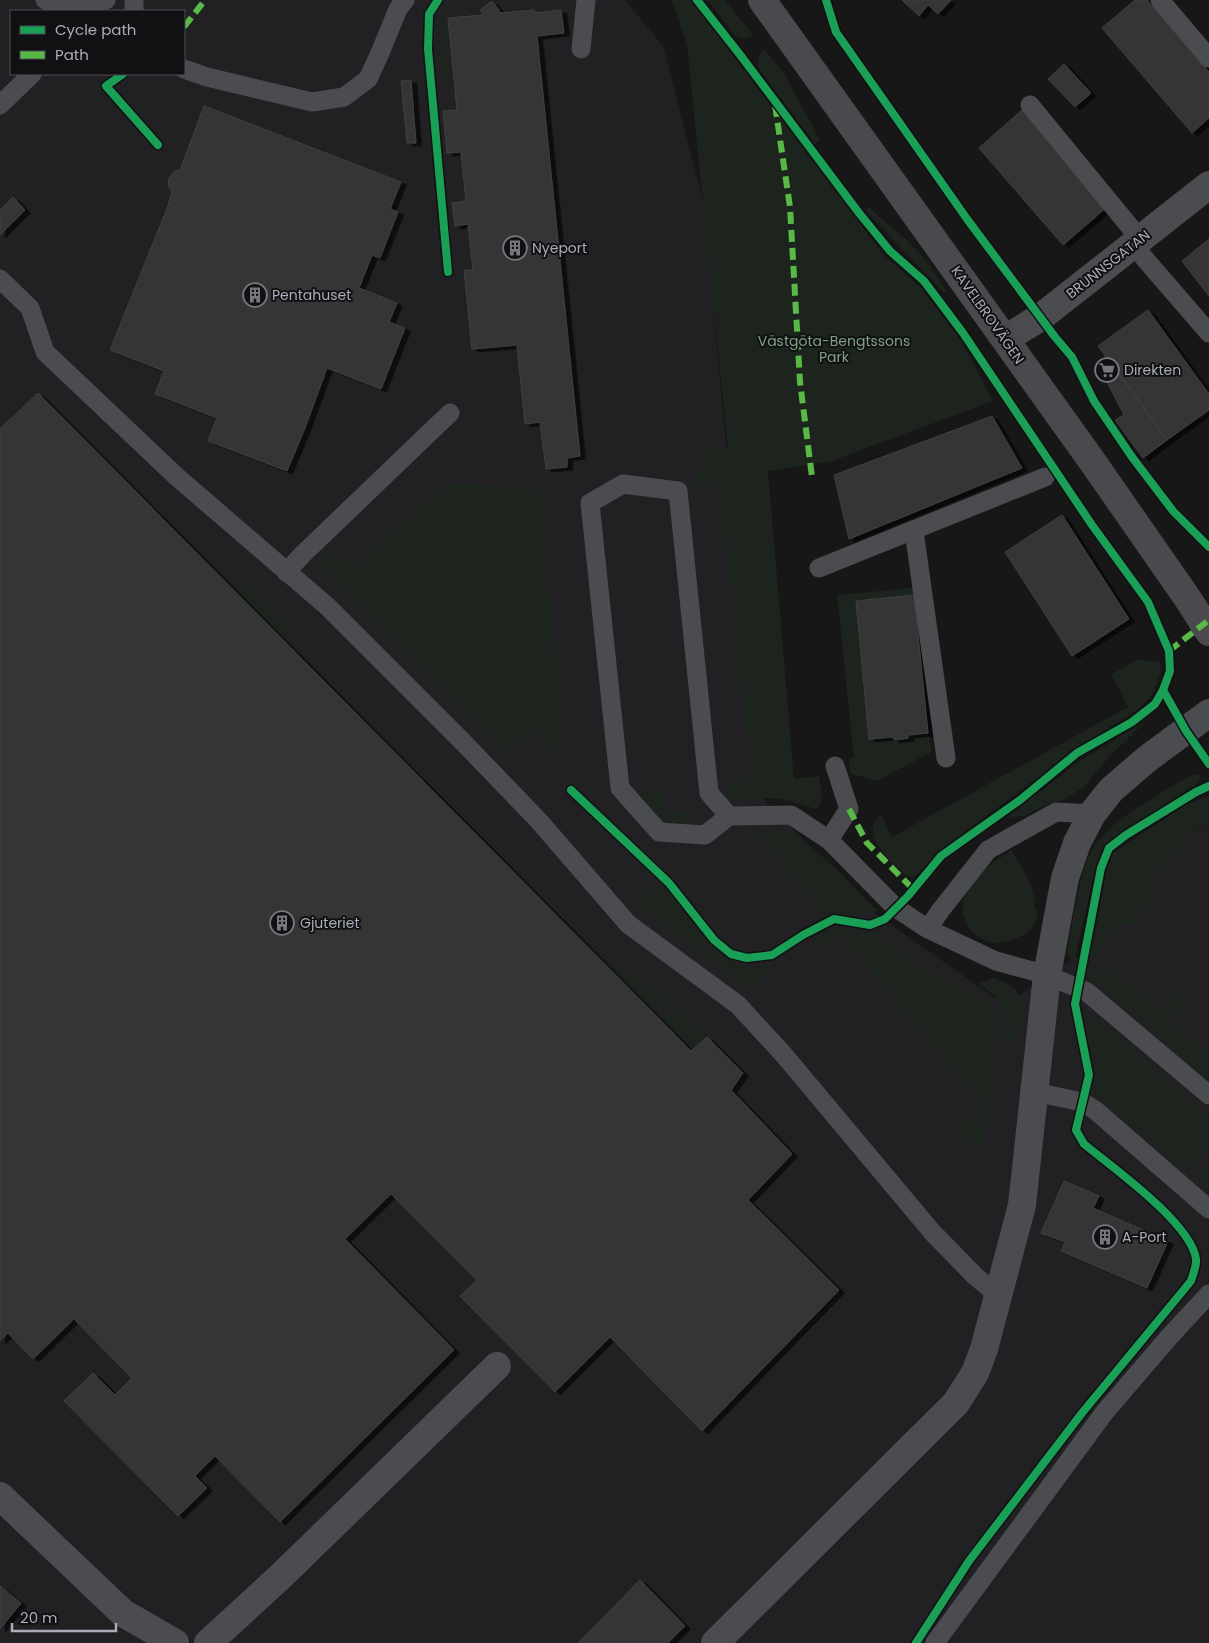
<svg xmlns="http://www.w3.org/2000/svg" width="1209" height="1643" font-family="Poppins,sans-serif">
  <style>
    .built { fill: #212123; fill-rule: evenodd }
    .green { fill: #1d241e }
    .building { fill: #353536; stroke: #3f4043; filter: url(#shadow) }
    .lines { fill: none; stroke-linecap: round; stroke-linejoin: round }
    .service { stroke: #4b4c50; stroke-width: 19 }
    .minor { stroke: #4b4c50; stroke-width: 28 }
    .secondary { stroke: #4a4a4e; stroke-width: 28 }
    .quiet { stroke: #58b947; stroke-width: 6; stroke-dasharray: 12 6; stroke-linecap: butt }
    .cycleway-casing { stroke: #111113; stroke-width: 11 }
    .cycleway { stroke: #1a9f57; stroke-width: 8 }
    .labels { text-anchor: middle; stroke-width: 4; stroke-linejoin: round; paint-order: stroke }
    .poi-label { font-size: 14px; fill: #a8adb8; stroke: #111113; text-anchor: start }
    .street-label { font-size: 14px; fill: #a8adb8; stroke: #111113 }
    .park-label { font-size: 14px; fill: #7fa381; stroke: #111113 }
  </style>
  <defs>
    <filter id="shadow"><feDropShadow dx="5.5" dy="3" stdDeviation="0" flood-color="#0009"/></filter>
  </defs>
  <rect width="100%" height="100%" fill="#171717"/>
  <!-- built -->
  <path class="built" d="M0,0H625L663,46L705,208L756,791L876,914L1005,1005L1094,945L1201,823L1209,830V1643H0ZM11,11H184V74H11Z"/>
  <!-- green -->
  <path class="green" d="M672,0H691L884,255L920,287L962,342L993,401L829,462L768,471L794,779L819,776L822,798L820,806L815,809C781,796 768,796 733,801L728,798L726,784L751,779L719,485L693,487L700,465L702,450L728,449L687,45Z
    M708,0H725L754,36L745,39L735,36Z
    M448,18L454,85H445L443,84C442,69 433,25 448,18Z
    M765,50L784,73L820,140L815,144L759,69C758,61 757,54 765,50Z
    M869,207C886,224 907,238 923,257C932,268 939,281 947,292L944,293L865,210Z
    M446,484L539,486L566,756L561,757L554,753L537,731L530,733L508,754L320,563L334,550L353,567Z
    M243,585L249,587L291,629L281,639L234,591Z
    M913,588L914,595L856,601L869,739L928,733L932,750L931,752L877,781L852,774L850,771L849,758H854L837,595Z
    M1139,659L1149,661L1160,662L1161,672L1152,695L1140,708L1070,753L940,851L913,878C905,876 900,870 894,864C882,852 861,830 881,815L892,837L1128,707L1111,674Z
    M1146,721L1109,757L1084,787L1065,799L1048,804L1025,816L1007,817L1081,760Z
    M1197,774L1200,776L1198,783L1118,835L1101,851L1095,869L1074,965L1067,952C1073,922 1077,886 1088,858C1102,822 1158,796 1189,776Z
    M663,790L665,814L692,812C691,818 690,822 683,823C661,824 650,809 638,793Z
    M1209,796V830L1201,823L1147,885L1157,894L1134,924L1123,923L1100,950L1090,957L1107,869L1113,853L1187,804Z
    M778,829L799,836L835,868L877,911C863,917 835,919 822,913L755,831Z
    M1011,850C1022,868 1036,887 1035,909L1038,912C1035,928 1030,933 1014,939C1008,941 1002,943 996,943C970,941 953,911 968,888C979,872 995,862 1011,850Z
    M651,885L666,888C682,910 717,963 745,966C755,968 767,964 776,961L752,989L636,902Z
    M827,928L867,931L916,964L958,987L981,997L990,1005L995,1014L997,1040L983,1148C972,1143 961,1138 959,1126L984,1107L839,932L817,951L809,940Z
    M613,963H616L670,1001L656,1016L608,968Z
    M1109,968L1159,1010L1176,992L1185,1000L1169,1019L1209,1055V1080L1105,988L1086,977L1089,972Z
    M994,978C1000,981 1007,983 1012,986C1024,996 1023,1017 1018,1031C1017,1036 1010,1041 1006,1046C1007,1018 1005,997 978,984Z
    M1083,1007L1209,1117V1147L1187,1171L1093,1092C1101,1068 1089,1031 1083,1007Z
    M676,1008L707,1037L691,1051L661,1022Z
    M1209,1162V1190L1195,1178Z"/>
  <!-- building -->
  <path class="building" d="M902,0H951L938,14L928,5L919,16Z
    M1135,0H1147L1209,72V118L1192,133L1102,28Z
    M492,1L499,10V13L534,10L535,13L561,10L564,33L537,36L580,456L567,458V467L546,469L540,422L525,424L517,345L472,349L464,270H473L468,224L455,226L452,203L466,201L461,152L447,153L443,111L457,110L448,18L484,15L480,10Z
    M1064,64L1091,93L1075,107L1048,79Z
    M411,80L416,143H407L401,81Z
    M204,106L401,182L390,209L398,212L380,258L372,255L359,288L397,303L389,322L405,328L381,389L327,368L305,428L287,471L208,441L217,418L155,394L164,371L110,350L168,206L172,192L168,185L169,178L175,171L180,170Z
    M1022,110L1107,207L1063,245L979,148Z
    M13,197L25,210L0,235V210Z
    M1209,239V296L1182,261Z
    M1148,310L1209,394V410L1167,440L1098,346Z
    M1110,361L1167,440L1143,458L1115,420L1124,415L1100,368Z
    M38,393L691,1051L707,1037L743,1073L731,1090L792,1154L748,1200L839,1290L702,1431L610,1337L555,1392L460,1296L477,1280L391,1194L345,1239L454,1350L280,1522L215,1456L195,1476L207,1488L178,1516L64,1401L93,1373L115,1395L132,1378L74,1319L33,1359L8,1333L0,1341V429Z
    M992,416L1022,468L849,539L834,475Z
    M1062,515L1129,619L1072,656L1005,552Z
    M914,595L928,733L908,735V738L894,740L893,737L869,739L856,601Z
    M1064,1181L1099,1196L1093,1208L1168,1241L1147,1288L1061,1251L1065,1242L1041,1233Z
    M640,1580L685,1626L668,1643H578Z
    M0,1586L21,1603L0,1629Z"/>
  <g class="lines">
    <!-- service -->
    <path class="service" d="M45,0L65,6L106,0
      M1160,0L1209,58
      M134,11V0
      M581,49L586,0
      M184,69L207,77L312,102L344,97L368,79L380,53L398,9L405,0
      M0,105L32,74
      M1030,105L1140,239
      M1134,244L1145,259L1209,333
      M0,279L30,308L45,352L177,477L328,607L461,740L539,821L628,924L738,1005L784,1055L933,1233L975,1276L999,1296
      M914,531L946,758
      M819,568L1045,477
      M286,572L303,554L450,413
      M729,816L709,793L678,491L623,484L590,503L620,788L659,832L705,835L729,816L791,815L829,840L896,908L928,929L996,961L1047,975L1087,992L1209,1095
      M829,840L849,809L835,766
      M928,929L940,911L988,850L1056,812L1092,814
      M1035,1092L1082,1102L1095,1110L1209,1209
      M935,1643L1104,1413L1170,1336L1209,1294"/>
    <!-- minor -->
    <path class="minor" d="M1005,339L1041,317L1209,185
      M0,1496L123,1613L175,1643
      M208,1643L281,1576L497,1366
      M715,1643L956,1403L975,1373L984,1349L1022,1205L1047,975L1065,878L1077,843L1092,814L1111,790L1147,759L1209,713"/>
    <!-- secondary -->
    <path class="secondary" d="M762,0L1092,461L1188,599L1209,632"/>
    <!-- quiet -->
    <path class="quiet" d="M184,27L205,0
      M775,105L790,207L800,382L812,477
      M1169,651L1209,620
      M849,809L867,843L913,889"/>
    <!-- cycleway casing -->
    <g class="cycleway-casing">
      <path id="cycleway" d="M438,0L429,14L428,49L448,272
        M826,0L836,32L967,219L1055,337L1072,357L1094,401L1132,457L1173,511L1209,547
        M123,74L106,86L158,145
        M1163,690L1186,731L1209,764
        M571,790L669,883L714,940L731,954L747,958L772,955L803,935L834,919L870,925L885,919L908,896L941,856L1020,800L1077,753L1132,722L1155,704L1163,690L1170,671L1169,651L1148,602L1092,525L963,333L924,281L890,251L859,213L741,56L697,0
        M916,1643L969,1561L1082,1413L1191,1281C1193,1274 1197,1265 1196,1259C1191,1223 1112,1167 1084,1144L1076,1130L1089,1075L1075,1004L1101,868L1109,848L1126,835L1196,792L1209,786"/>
    </g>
    <!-- cycleway -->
    <use href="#cycleway" class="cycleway"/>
  </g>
  <!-- icons -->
  <defs>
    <g id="building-ring" transform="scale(1.25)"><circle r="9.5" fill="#111113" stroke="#757880" stroke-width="1.5"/><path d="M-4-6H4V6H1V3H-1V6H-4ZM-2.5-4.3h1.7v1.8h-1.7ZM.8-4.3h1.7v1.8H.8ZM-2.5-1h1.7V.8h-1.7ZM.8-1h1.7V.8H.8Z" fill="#757880"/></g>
    <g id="supermarket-ring" transform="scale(1.25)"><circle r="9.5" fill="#111113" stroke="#757880" stroke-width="1.5"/><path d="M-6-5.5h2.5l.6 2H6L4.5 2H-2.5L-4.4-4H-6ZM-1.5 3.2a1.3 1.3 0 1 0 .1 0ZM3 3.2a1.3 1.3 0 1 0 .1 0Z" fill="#757880"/></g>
  </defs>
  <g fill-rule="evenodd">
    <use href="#building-ring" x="515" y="248"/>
    <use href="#building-ring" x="255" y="295"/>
    <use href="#supermarket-ring" x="1107" y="370"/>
    <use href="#building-ring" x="282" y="923"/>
    <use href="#building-ring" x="1105" y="1237"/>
  </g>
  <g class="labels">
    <!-- poi labels -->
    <g class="poi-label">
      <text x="532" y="253">Nyeport</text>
      <text x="272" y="300">Pentahuset</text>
      <text x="1124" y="375">Direkten</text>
      <text x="300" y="928">Gjuteriet</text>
      <text x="1122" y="1242">A-Port</text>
    </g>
    <!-- street labels -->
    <g class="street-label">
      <text transform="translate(1108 264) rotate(-38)" y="5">BRUNNSGATAN</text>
      <text transform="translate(988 315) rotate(55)" y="5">KAVELBROVÄGEN</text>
    </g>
    <!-- park labels -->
    <g class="park-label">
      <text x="834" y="346">Västgöta-Bengtssons<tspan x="834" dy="16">Park</tspan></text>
    </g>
  </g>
  <!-- legend -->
  <rect x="10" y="10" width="175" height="65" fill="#111113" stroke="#4d4f55"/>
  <rect x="20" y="26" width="25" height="8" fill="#1a9f57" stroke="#4d4f55"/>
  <text x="55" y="35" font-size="15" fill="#a8adb8">Cycle path</text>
  <rect x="20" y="51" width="25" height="8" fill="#58b947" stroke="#4d4f55"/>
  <text x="55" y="60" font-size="15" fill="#a8adb8">Path</text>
  <!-- scale -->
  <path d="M12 1623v8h104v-8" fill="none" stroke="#a8adb8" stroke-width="2.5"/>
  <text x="20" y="1623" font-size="15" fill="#a8adb8" stroke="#111113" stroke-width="4" paint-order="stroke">20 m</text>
</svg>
